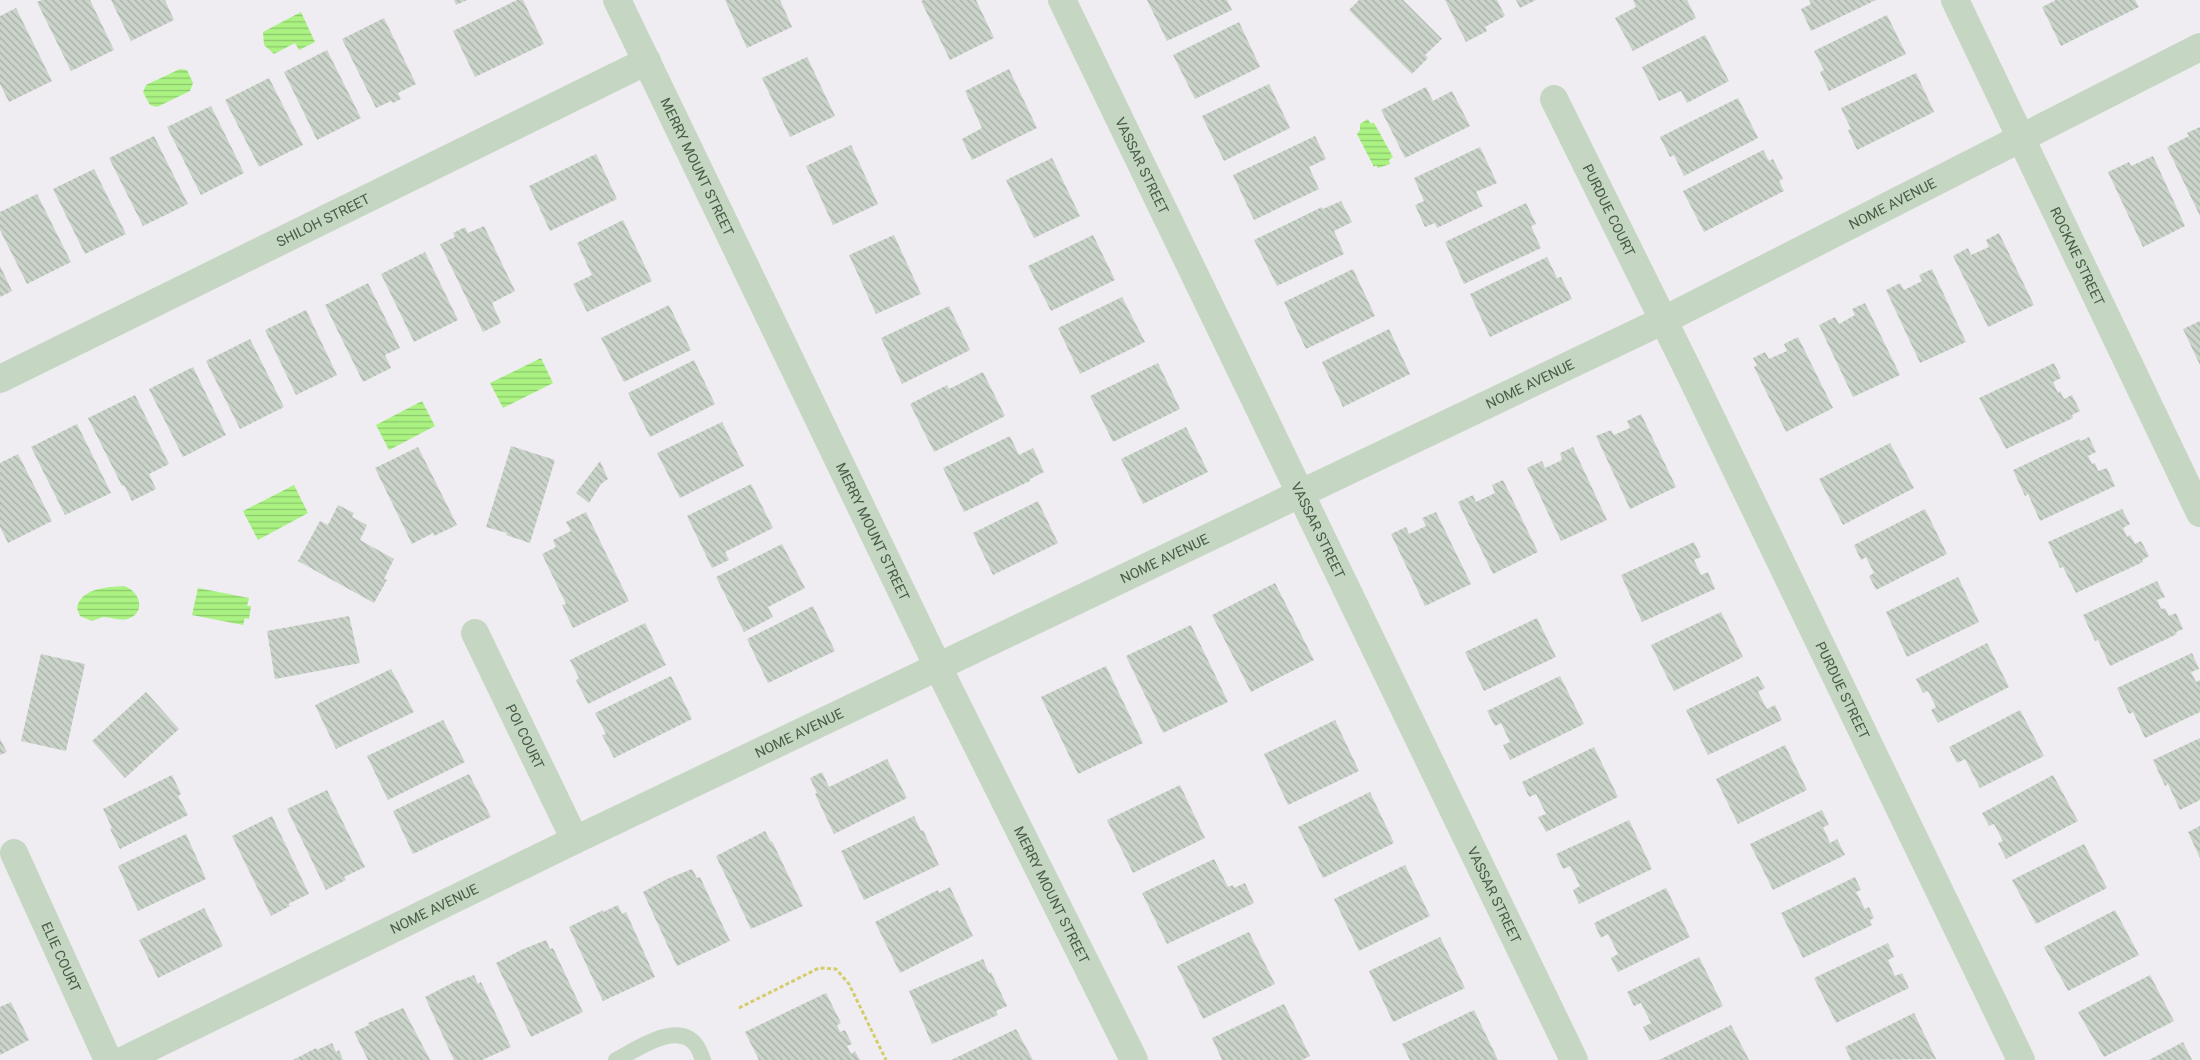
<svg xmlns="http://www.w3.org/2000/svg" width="2200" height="1060" font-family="Roboto,sans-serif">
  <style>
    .water { fill: url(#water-rules) }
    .building { fill: url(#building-back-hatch) }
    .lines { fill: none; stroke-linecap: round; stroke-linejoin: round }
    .path { stroke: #d3cd6e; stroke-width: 3; stroke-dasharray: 4 2.5; stroke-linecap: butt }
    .service { stroke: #c5d6c3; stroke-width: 16 }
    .minor { stroke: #c5d6c3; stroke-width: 28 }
    .labels { text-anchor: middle; stroke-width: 4; stroke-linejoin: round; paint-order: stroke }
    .street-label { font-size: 14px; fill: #475d44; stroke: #fff }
  </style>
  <defs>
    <pattern id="water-rules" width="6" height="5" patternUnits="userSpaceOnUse" patternTransform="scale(1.25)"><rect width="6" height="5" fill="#aaf282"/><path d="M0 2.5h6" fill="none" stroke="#8cc76c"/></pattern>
    <pattern id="building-back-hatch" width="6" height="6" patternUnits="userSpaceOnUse" patternTransform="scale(1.25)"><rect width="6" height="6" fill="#cbd4cb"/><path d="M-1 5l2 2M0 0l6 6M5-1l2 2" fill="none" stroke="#a7afa6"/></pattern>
  </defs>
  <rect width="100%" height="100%" fill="#efedf1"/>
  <!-- water -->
  <path class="water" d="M301,12L315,42L299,50L295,43L274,54L264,45L263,32Z
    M180,69L187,70L193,83L190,91L157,107L150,105L143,92L146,85Z
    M1368,119L1370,123H1374L1393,157L1389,160L1390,164L1378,168L1376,165L1374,167L1357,134L1360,130V124Z
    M541,358L553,383L503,408L490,383Z
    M422,401L435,426L389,450L376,425Z
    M294,485L308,513L258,540L243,511Z
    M124,586C138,590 147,610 130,618C122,622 112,617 103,617C99,618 96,620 92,621L80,616L77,608C81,588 107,587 124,586Z
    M198,588L249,598L247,606H251L249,619L245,618L243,625L192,615Z"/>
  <!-- building -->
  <path class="building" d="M42,0H90L114,50L71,71L37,2Z
    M111,0H165L174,20L131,41Z
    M454,0H467L456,5Z
    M517,0H523L544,44L475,77L453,31Z
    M725,0H780L792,27L747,48Z
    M924,0H976L994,38L950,60L921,1Z
    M1147,0H1227L1232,10L1167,41Z
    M1359,0H1403L1442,39L1425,55L1428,58L1412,74L1349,10Z
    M1445,0H1497L1505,16L1485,27L1487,31L1466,42Z
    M1516,0H1536L1520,8Z
    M1633,0H1687L1696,18L1633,51L1615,18L1636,7Z
    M1809,0H1876L1811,31L1801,9L1811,4Z
    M2056,0H2135L2139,7L2061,46L2042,7Z
    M16,8L52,81L9,102L0,84V16Z
    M1887,15L1906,54L1829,91L1820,72L1824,70L1814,51Z
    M384,18L416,84L398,93L401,99L393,103L391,101L376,108L342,39Z
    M1239,22L1260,67L1195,99L1173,55Z
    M1705,35L1729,81L1687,103L1681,91L1659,101L1642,67Z
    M327,50L361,118L317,140L284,72Z
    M807,57L835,116L790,137L762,78Z
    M1009,69L1037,128L972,160L962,139L982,128L965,91Z
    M1916,73L1934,112L1857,150L1848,130L1851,129L1841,108Z
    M269,78L303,145L259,167L225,100Z
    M1269,84L1290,128L1224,161L1202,116Z
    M1426,87L1433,101L1452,91L1470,126L1405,158L1381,110Z
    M1738,98L1758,138L1684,176L1674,155L1670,157L1660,137Z
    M211,106L244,173L201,195L167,127Z
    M2200,127V216L2167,147L2189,136L2187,133Z
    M154,136L188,204L143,226L109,158Z
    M1315,136L1326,159L1309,167L1319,189L1254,220L1233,175Z
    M851,145L878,204L833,225L806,166Z
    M1480,147L1497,183L1476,192L1483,206L1437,228L1435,223L1425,227L1415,205L1424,201L1414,178Z
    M1763,150L1769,161L1773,159L1783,179L1779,181L1784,191L1704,232L1683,191Z
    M596,154L617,199L550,231L529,186Z
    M2153,156L2185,226L2143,247L2108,172L2129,162L2131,166Z
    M1052,158L1080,216L1034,238L1006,180Z
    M94,169L126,234L85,254L53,189Z
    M37,194L71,262L27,284L0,230V212Z
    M1341,201L1352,222L1334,231L1344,254L1277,286L1254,240L1322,207L1323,209Z
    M1526,203L1536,224L1531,226L1541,248L1464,284L1445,242Z
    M623,220L652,281L587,312L573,284L592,275L577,243Z
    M484,226L515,291L492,303L501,323L483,332L440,244L455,237L453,233L465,227L468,233Z
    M1999,233L2034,305L1988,327L1953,256L1968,248L1971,255L1989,247L1986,240Z
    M894,235L921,294L876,314L849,255Z
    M1093,235L1115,280L1051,311L1028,266Z
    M425,252L458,320L414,342L381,274Z
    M1547,257L1557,278L1561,277L1572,299L1490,337L1470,294Z
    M0,266L12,291L0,297Z
    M1353,269L1375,316L1306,349L1284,302Z
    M1932,269L1966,342L1920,363L1886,290L1900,283L1904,290L1922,281L1919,275Z
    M368,283L400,348L385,355L391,368L363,382L325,305Z
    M1122,297L1145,342L1080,374L1058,328Z
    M1865,303L1900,375L1853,397L1819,325L1835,317L1839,324L1855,315L1852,309Z
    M669,305L691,350L624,382L601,338Z
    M949,306L970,350L902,384L881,338Z
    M306,310L337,375L296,395L265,330Z
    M2200,321V365L2183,329Z
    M1389,329L1410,374L1343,407L1322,362Z
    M1798,337L1833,408L1786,432L1754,367L1757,365L1753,358L1765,352L1769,359L1787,351L1784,344Z
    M250,339L284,407L240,429L206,361Z
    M694,360L715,404L650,437L628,393Z
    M1158,363L1180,409L1113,442L1090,396Z
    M2054,363L2061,378L2053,382L2058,393L2060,391L2064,399L2072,395L2080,411L2072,415L2073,418L2006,449L1979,398Z
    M193,367L226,435L183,457L149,389Z
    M983,372L1005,416L934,452L910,404L947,385L949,389Z
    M135,395L169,464L149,474L156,489L132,501L124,485L122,486L88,418Z
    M1641,414L1676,487L1630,509L1596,436L1611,430L1614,435L1630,428L1627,421Z
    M722,422L744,466L680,498L657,453Z
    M77,424L111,493L65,515L31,447Z
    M1186,427L1208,472L1143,504L1121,459Z
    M1010,436L1019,455L1033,448L1044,472L1030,479V481L964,512L943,468Z
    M2089,437L2096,452L2088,456L2092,464L2095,463L2098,471L2107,468L2115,486L2040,521L2028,494L2025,496L2013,470L2079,439L2081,441Z
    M1890,443L1914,488L1843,525L1819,479Z
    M511,446L555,460L530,543L506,535L507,533L486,527Z
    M418,447L457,525L434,536L433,533L412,544L375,468Z
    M1573,447L1607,520L1561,541L1527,468L1542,461L1545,468L1562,460L1560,453Z
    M18,454L52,521L8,543L0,527V463Z
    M600,461L608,479L601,484L589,503L576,493Z
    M1503,480L1538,552L1493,574L1458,502L1473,495L1476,502L1495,493L1492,485Z
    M751,484L773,528L725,552L729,560L712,568L687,516Z
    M1038,501L1058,543L993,575L973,533Z
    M338,505L354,513L352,517L367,525L360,540L394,559L384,579L387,580L374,603L298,561L320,521L328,525Z
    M1925,509L1947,554L1876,590L1869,576L1874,573L1866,557L1861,560L1854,545Z
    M2122,509L2130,524L2123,528L2127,537L2130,535L2135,544L2141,541L2149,556L2142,560L2143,562L2076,593L2063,567L2060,568L2048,542Z
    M586,512L629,601L573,628L562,605L566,604L542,554L556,547L553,540L571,531L566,522Z
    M1436,512L1471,584L1425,606L1391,534L1406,527L1409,534L1426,526L1422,518Z
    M1694,542L1701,557L1694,560L1701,575L1708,572L1715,589L1642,622L1621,575Z
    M782,544L805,588L768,607L773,617L744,632L716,577Z
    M1958,577L1979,622L1907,657L1886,612Z
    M2157,581L2165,597L2157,600L2161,609L2165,608L2169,616L2176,613L2183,629L2176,632L2177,634L2110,666L2098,640L2095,641L2083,615Z
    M1275,583L1314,660L1251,692L1212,615Z
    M813,606L835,651L768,683L747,639Z
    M1721,612L1743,657L1674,691L1651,645Z
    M349,616L360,663L275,679L267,631Z
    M1537,618L1556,657L1484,691L1465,652Z
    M645,623L666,665L588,704L576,680L579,678L570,660Z
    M1191,625L1228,702L1163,733L1126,656Z
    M1987,643L2009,687L1938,723L1931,710L1936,707L1928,691L1923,693L1916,679Z
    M2192,653L2199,669L2191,672L2196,682L2200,680V712L2145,738L2133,712L2129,714L2117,688Z
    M41,654L85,664L66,751L21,741Z
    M1106,666L1143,743L1078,774L1041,697Z
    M391,669L414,712L336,749L315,705Z
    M671,676L692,719L614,758L602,735L606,734L595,713Z
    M1560,676L1584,724L1510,760L1503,745L1510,742L1501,723L1495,726L1487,711Z
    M1758,676L1765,688L1758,692L1767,709L1775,705L1782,720L1708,755L1686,710Z
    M146,692L179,729L125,778L92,741Z
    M2020,710L2044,756L1980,788L1965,759L1957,763L1949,747Z
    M443,720L465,762L388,800L367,756Z
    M1335,720L1359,771L1288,805L1264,754Z
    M2200,738V800L2180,810L2168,784L2165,786L2153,760Z
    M0,739L7,752L0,755Z
    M1785,745L1807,790L1738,824L1716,779Z
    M1594,747L1618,797L1546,832L1538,817L1546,814L1536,794L1529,797L1522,782Z
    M887,759L907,798L834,834L815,794L817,793L810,778L822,772L829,787Z
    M469,774L491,817L413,854L393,811Z
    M172,775L181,794L178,796L188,815L120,849L110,829L112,828L103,809Z
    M2053,775L2078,821L2006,859L1998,843L2003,841L1994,824L1989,826L1982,813Z
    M1180,785L1205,838L1133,873L1107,820Z
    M327,790L365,867L344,877L346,880L326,890L287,809Z
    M1370,792L1394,843L1323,878L1298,827Z
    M1822,810L1829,825L1823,827L1830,843L1837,839L1845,855L1773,890L1750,844Z
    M272,816L309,894L288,904L290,906L271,916L232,836Z
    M914,816L921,831L923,830L939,865L864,900L841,851Z
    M1629,820L1652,869L1579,904L1573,890L1580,886L1570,866L1563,869L1556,854Z
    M2200,826V858L2188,832Z
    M765,831L771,842L772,841L803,906L751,929L716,856Z
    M186,834L206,879L138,911L118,866Z
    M2084,844L2107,888L2036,924L2012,880Z
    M1214,859L1228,887L1233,885L1234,888L1245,883L1254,903L1167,944L1142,893Z
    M1405,865L1430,916L1359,951L1334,899Z
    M692,869L697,878L700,877L730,941L677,966L643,892L667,879Z
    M1855,877L1861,890L1856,892L1865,909L1869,907L1874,918L1870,920L1872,925L1803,958L1781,913Z
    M950,887L973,936L900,973L875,922L938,890L939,893Z
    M1666,888L1690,937L1618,972L1611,958L1618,954L1608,934L1601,938L1594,923Z
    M618,905L622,914L626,912L655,977L603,1001L569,927L603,910V912Z
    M204,908L223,946L158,978L139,940Z
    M2115,910L2139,955L2068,991L2044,947Z
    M1249,932L1275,984L1203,1019L1177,966Z
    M1440,937L1465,988L1393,1022L1369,971Z
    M546,940L550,949L553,948L583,1012L531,1037L496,963L521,950Z
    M1888,943L1894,957L1888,960L1895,976L1902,973L1909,988L1836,1023L1814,978Z
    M1699,957L1723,1006L1650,1041L1643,1027L1651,1023L1641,1003L1634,1006L1627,992Z
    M983,959L989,973L991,972L1007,1006L996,1011L998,1015L932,1044L909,991Z
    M474,975L478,984L481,982L511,1047L482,1060H454L425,997L458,980L459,981Z
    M2150,975L2174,1021L2104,1057L2078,1012Z
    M826,993L841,1023L837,1025L840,1032L845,1030L852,1044L847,1046L851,1054L855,1051L860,1060H759L745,1032Z
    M11,1002L29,1040L0,1055V1007Z
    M1284,1004L1310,1056L1302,1060H1222L1212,1038Z
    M403,1008L430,1060H368L354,1032L369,1025L368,1023Z
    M1474,1010L1498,1060H1410L1402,1044Z
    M1914,1013L1936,1059L1851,1060L1845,1047Z
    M1731,1025L1749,1060H1659Z
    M1016,1029L1033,1060H951Z
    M2183,1042L2192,1060H2149Z
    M332,1043L336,1052L339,1050L343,1060H293L316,1048L317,1050Z"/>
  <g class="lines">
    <!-- path -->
    <path class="path" d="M739,1008L819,968L836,969L849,984L886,1060"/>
    <!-- service -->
    <path class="service" d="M616,1060C636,1050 677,1020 696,1045C699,1049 701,1055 703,1060"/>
    <!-- minor -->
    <g class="minor">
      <path id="s1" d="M617,0L938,667L1134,1060"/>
      <path id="s2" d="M1062,0L1574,1060"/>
      <path id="s3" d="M1955,0L2200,513"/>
      <path id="s4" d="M1554,99L1690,374L2021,1060"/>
      <path id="s5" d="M0,379L647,61"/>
      <path id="s6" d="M475,633L575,840"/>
      <path id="s7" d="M14,853L108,1060"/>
      <path id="s8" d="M124,1060L575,840L1664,320L2200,47"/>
    </g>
  </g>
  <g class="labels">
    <!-- street labels -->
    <g class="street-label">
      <text dy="5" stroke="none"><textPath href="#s2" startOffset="184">VASSAR STREET</textPath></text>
      <text dy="5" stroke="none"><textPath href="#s1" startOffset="185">MERRY MOUNT STREET</textPath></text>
      <text dy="5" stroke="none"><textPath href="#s8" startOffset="1965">NOME AVENUE</textPath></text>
      <text dy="5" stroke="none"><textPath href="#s4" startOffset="124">PURDUE COURT</textPath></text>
      <text dy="5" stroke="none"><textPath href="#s5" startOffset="360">SHILOH STREET</textPath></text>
      <text dy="5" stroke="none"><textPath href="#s3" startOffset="284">ROCKNE STREET</textPath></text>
      <text dy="5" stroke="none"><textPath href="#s8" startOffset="1560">NOME AVENUE</textPath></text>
      <text dy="5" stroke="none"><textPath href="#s2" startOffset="589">VASSAR STREET</textPath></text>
      <text dy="5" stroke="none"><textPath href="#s1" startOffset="590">MERRY MOUNT STREET</textPath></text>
      <text dy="5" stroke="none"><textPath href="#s8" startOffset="1155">NOME AVENUE</textPath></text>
      <text dy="5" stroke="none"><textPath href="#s4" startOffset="658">PURDUE STREET</textPath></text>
      <text dy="5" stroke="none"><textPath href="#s8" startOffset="750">NOME AVENUE</textPath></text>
      <text dy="5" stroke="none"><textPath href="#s6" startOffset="115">POI COURT</textPath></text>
      <text dy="5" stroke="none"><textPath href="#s1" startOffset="995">MERRY MOUNT STREET</textPath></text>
      <text dy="5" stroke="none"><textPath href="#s2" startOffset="994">VASSAR STREET</textPath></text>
      <text dy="5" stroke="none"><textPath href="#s8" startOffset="345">NOME AVENUE</textPath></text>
      <text dy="5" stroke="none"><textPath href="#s7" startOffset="114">ELIE COURT</textPath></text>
    </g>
  </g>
</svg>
